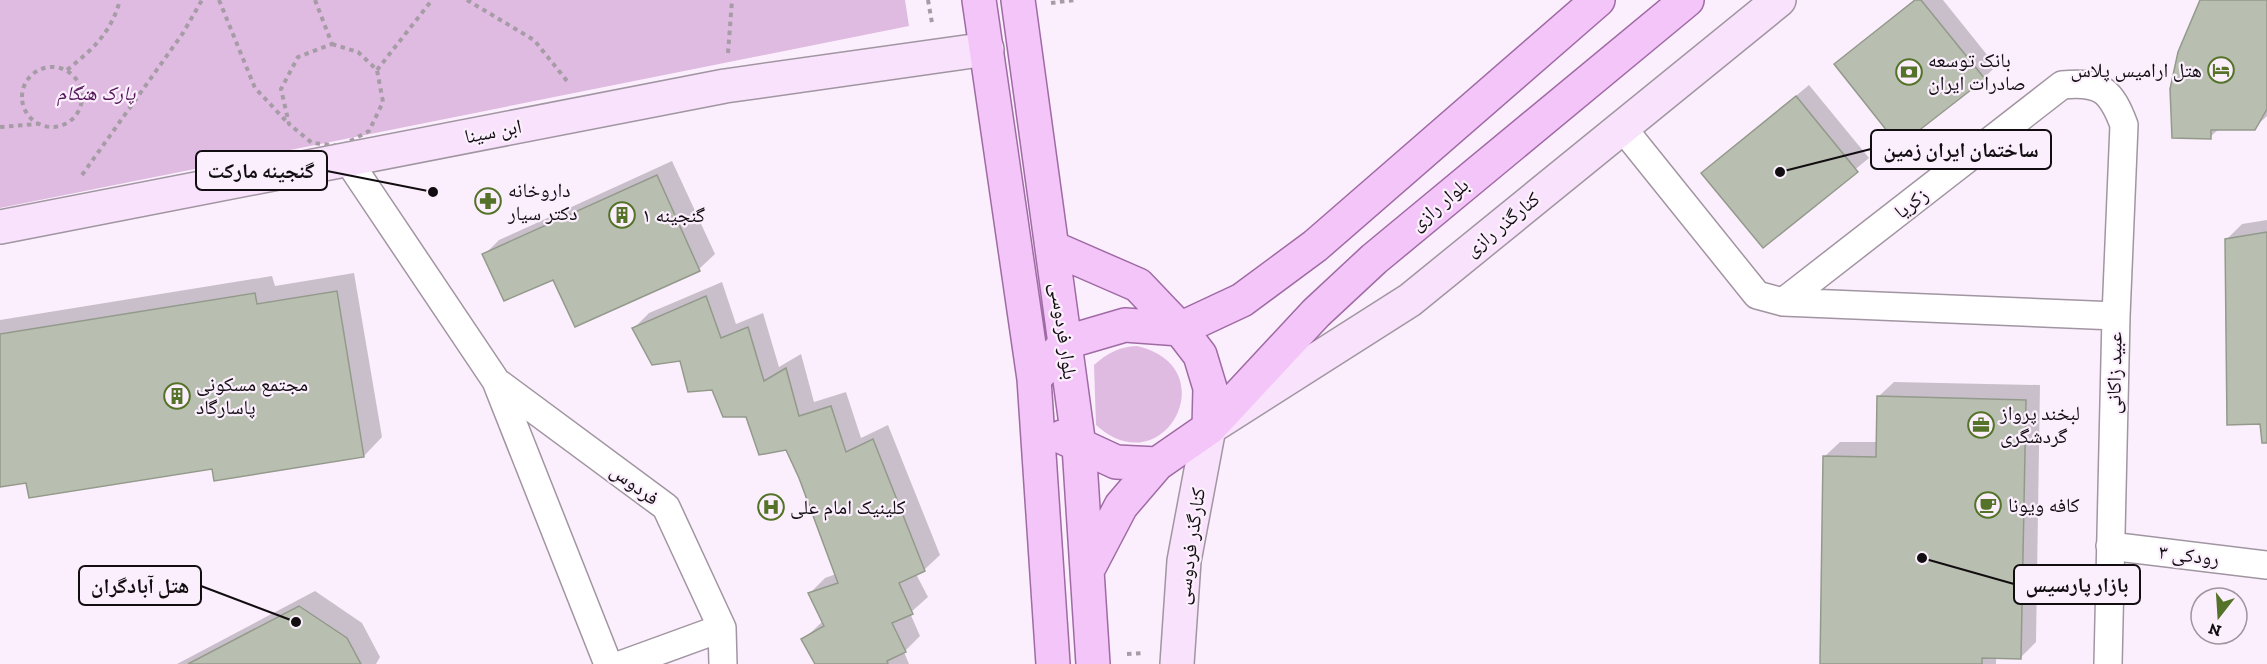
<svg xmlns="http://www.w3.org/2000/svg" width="2267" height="664" font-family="'Zilla Slab','Noto Naskh Arabic',serif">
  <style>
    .green { fill: #dfbbe1 }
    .shadow { fill: #0003 }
    .building { fill: #b8bfb0; stroke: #939a8c; stroke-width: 1.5 }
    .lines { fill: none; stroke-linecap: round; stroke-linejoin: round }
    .street-casing { stroke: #a195a2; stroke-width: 30 }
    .secondary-casing { stroke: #a195a2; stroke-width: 36 }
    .primary-casing { stroke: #9f6ba4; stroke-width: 36 }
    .path { stroke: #a69ca6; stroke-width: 4; stroke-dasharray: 4.5 4.5; stroke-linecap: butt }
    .street { stroke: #fff; stroke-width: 27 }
    .secondary { stroke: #f9e2fb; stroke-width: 33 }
    .primary { stroke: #f4c5f8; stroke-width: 33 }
    .labels { text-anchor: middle; stroke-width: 4.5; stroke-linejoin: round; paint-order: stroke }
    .poi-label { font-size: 20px; fill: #110d11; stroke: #fceffd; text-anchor: start }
    .park-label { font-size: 20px; font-style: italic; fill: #521458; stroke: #fceffd }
    .street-label { font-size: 20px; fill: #110d11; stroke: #fceffd }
    .leader { fill: none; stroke: #110d11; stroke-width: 2 }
    .callout-dot { fill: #110d11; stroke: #fceffd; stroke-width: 2 }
    .callout { fill: #fceffd; stroke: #110d11; stroke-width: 2 }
    .callout-label { font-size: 21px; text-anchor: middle; font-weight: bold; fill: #110d11 }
  </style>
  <rect width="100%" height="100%" fill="#fceffd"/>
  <!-- green -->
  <path class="green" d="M0,0H905L909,26L0,208Z
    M1137,346C1228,367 1163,487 1096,425L1094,365C1108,353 1118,347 1137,346Z"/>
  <!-- shadow -->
  <path class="shadow" d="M1914,0H1943L1996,66L1984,78L1836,64Z
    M2202,0H2267V116L2254,128L2219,129L2210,137Z
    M1809,85L1869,158L1763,246L1703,173Z
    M672,161L715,254L699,269L576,325L553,278L484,255L499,240Z
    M2267,220V441L2226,240L2242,224Z
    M354,273L382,437L364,456L27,481L0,485V320L272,276L275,286Z
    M722,282L736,324L763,313L779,367L801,354L814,402L846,392L861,438L888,425L940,555L924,570L916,574L928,597L910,613L920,636L904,652L909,664H817L803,640L823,621L810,593L825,578L836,574L800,477L787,448L681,359L634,328L649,313Z
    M1894,382L2040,385L2036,642L2021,657H1996V664H1821L1824,457L1840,442H1878V397Z
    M315,591L362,623L380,657L376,664H177Z"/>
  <!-- building -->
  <path class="building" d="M1915,0H1921L1985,79L1899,146L1834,64Z
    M2200,0H2267V109L2255,130H2211V139L2172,138L2170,89L2178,52Z
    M1796,96L1858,172L1763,248L1701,173Z
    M657,175L700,271L575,327L553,280L504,301L482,254Z
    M2267,232V443H2262L2260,424L2227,425L2225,239Z
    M337,291L364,457L214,481L212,469L29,498L26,483L0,487V334L255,293L257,304Z
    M706,296L721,338L748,327L764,381L786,368L799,416L831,406L846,452L873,439L925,571L899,583L913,614L892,623L906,652L887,661L888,664H815L801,639L824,626L808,593L838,583L799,478L786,450L759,455L746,417H723L712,390L688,392L680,361L652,365L632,328Z
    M1877,396L2026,400L2021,659L1982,658V664H1820L1823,456L1876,457Z
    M299,606L347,638L361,664H188Z"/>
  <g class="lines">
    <!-- street casing -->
    <g class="street-casing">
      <path id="street" d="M1621,126L1757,295L1783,302L2116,316
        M347,159L496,381L608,664
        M1783,302L2062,85C2100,81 2111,90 2124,125L2116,316L2108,664
        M497,382L666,507L722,628L723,664
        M2110,546L2267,565
        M623,664L722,628"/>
    </g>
    <!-- secondary casing -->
    <g class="secondary-casing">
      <path id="secondary" d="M0,227L725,86L987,49
        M1177,664L1184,561L1209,428L1410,300L1779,0"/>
    </g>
    <!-- primary casing -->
    <g class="primary-casing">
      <path id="primary" d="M979,0L1034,379L1053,664
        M1018,0L1079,446L1093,664
        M1053,248L1138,285L1180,329L1200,355L1210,388L1209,428
        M1034,379L1067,342L1125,325L1180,329L1242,300L1315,246L1598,0
        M1062,437L1116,462L1157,464
        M1088,569L1121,506L1157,464L1209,428L1316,313L1374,259L1687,0"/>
    </g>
    <!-- path -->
    <path class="path" d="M219,0L255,88L288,123
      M315,0L332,44
      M467,0L534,40L567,81
      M928,0L932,23
      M1051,3L1075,0
      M332,44L358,52L377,70L383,102L369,131L341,146L312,143L289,124L281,89L298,57Z
      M728,53L732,0
      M22 97a30 30 0 1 1 60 0a30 30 0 1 1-60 0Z
      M67,70C93,49 111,33 120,0
      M377,70L432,0
      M0,127L37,124
      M82,175L183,33L202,0
      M1127,654L1143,653"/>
    <!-- street -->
    <use href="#street" class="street"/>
    <!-- secondary -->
    <use href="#secondary" class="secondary"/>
    <!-- primary -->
    <use href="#primary" class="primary"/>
  </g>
  <!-- icons -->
  <defs>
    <g id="hotel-ring" transform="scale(1.35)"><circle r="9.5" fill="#fceffd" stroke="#547329" stroke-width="1.5"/><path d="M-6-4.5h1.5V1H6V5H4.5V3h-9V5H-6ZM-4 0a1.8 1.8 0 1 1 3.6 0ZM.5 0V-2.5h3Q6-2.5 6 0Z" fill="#547329"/></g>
    <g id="bank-ring" transform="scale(1.35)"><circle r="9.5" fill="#fceffd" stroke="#547329" stroke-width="1.5"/><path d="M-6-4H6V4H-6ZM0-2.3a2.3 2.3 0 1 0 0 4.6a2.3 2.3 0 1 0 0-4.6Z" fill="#547329"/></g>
    <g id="pharmacy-ring" transform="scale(1.35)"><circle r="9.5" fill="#fceffd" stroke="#547329" stroke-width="1.5"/><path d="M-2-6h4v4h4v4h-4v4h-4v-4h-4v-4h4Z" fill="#547329"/></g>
    <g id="building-ring" transform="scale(1.35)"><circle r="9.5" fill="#fceffd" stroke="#547329" stroke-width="1.5"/><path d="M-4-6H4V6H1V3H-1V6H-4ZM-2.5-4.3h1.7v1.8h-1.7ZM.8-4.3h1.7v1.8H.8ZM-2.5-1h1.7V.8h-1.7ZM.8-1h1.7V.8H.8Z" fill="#547329"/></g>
    <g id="office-ring" transform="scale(1.35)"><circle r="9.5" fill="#fceffd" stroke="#547329" stroke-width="1.5"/><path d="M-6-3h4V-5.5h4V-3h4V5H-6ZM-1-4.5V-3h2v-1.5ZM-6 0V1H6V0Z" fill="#547329"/></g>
    <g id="cafe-ring" transform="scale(1.35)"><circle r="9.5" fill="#fceffd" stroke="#547329" stroke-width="1.5"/><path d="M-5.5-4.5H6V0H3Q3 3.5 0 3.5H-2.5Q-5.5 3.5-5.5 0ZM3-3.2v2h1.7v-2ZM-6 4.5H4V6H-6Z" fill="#547329"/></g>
    <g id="hospital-ring" transform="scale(1.35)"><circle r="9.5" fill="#fceffd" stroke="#547329" stroke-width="1.5"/><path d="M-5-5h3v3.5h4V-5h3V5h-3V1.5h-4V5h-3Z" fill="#547329"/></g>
  </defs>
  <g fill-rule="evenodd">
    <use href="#hotel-ring" x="2221" y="70"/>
    <use href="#bank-ring" x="1909" y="72"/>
    <use href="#pharmacy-ring" x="488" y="201"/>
    <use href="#building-ring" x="622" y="215"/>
    <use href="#building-ring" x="177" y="396"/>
    <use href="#office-ring" x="1981" y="425"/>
    <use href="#cafe-ring" x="1988" y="505"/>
    <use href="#hospital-ring" x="771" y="507"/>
  </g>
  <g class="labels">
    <!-- poi labels -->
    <g class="poi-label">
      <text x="1928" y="67">بانک توسعه<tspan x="1928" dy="23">صادرات ایران</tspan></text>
      <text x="2202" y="77" text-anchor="end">هتل ارامیس پلاس</text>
      <text x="508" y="197">داروخانه<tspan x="508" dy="23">دکتر سیار</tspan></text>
      <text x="642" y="222">گنجینه ۱</text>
      <text x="196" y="391">مجتمع مسکونی<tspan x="196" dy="23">پاسارگاد</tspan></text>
      <text x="2000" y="420">لبخند پرواز<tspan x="2000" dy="23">گردشگری</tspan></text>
      <text x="2008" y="512">کافه ویونا</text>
      <text x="790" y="514">کلینیک امام علی</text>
    </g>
    <!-- park labels -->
    <g class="park-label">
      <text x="96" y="100">پارک هنگام</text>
    </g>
    <!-- street labels -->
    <g class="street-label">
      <text transform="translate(493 131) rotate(-11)" y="7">ابن سینا</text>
      <text transform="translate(1911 203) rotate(-38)" y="7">زکریا</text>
      <text transform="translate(1439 204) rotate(-40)" y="7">بلوار رازی</text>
      <text transform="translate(1502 224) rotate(-39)" y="7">کنارگذر رازی</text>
      <text transform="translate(1064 331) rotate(82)" y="7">بلوار فردوسی</text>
      <text transform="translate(2114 373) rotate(-89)" y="7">عبید زاکانی</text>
      <text transform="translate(635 484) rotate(37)" y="7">فردوس</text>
      <text transform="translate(1190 546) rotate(-82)" y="7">کنارگذر فردوسی</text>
      <text transform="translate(2189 555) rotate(7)" y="7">رودکی ۳</text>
    </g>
  </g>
  <!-- callouts -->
  <path class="leader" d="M1780 172L1871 149M433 192L327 171M1922 558L2014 584M296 622L201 586"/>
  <g class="callout-dot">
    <circle cx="1780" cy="172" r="6"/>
    <circle cx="433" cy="192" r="6"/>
    <circle cx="1922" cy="558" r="6"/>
    <circle cx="296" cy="622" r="6"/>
  </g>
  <g class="callout">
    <rect x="1871" y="130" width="180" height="39" rx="6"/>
    <rect x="196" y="151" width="131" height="39" rx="6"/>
    <rect x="2014" y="565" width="126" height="39" rx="6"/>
    <rect x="79" y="566" width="122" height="39" rx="6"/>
  </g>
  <g class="callout-label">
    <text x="1961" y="157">ساختمان ایران زمین</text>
    <text x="261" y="178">گنجینه مارکت</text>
    <text x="2077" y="592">بازار پارسیس</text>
    <text x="140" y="593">هتل آبادگران</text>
  </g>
  <!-- north arrow -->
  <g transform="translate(2219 616) rotate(197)"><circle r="28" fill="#fceffd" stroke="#9e959f" stroke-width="1.5"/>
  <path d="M0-4.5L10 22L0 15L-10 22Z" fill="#547329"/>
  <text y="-9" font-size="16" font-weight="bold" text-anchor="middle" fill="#110d11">N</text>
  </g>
</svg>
